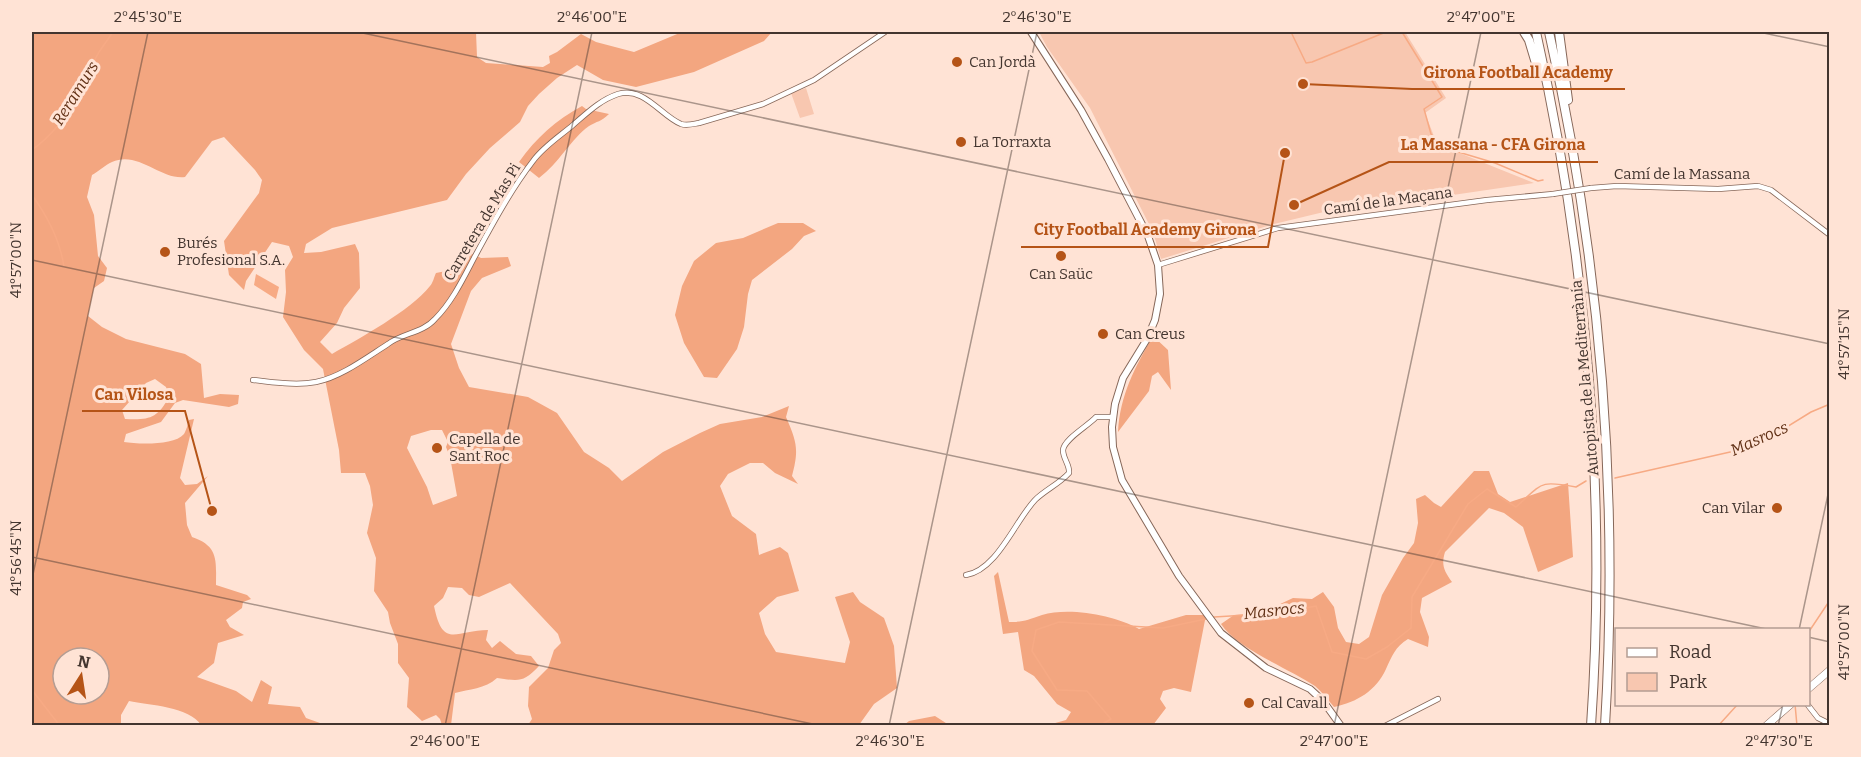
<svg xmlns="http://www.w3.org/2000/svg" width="1861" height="757" font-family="Bitter,serif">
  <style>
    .green { fill: #f8c7b0 }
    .forest { fill: #f3a680; fill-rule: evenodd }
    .water { fill: #f7aa84 }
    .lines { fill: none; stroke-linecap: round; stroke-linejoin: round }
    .stream { stroke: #f7aa84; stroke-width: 1.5 }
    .street-casing { stroke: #866759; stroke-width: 6 }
    .secondary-casing { stroke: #866759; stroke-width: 8 }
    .primary-casing { stroke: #866759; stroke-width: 8 }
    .highway-casing { stroke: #866759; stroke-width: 10 }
    .street { stroke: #fff; stroke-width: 4.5 }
    .secondary { stroke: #fff; stroke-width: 6 }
    .primary { stroke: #fff; stroke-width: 7 }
    .highway { stroke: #fff; stroke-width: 8 }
    .street-bridge-casing { stroke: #866759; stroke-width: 6; stroke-linecap: butt }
    .street-bridge { stroke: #fff; stroke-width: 4.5 }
    .ticks { fill: none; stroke: #43352f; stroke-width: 1.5; stroke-opacity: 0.45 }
    .poi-dot { fill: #b55417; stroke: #ffe3d5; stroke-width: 2 }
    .labels { text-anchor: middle; stroke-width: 6; stroke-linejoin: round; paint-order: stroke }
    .poi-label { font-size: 15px; fill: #43352f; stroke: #ffe3d5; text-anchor: start }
    .street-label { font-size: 15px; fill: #43352f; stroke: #ffe3d5 }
    .water-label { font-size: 16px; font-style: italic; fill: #613015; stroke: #ffe3d5 }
    .leader { fill: none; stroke: #b55417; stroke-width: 2 }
    .callout-dot { fill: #b55417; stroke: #ffe3d5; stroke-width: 2 }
    .callout-label { font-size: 16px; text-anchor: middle; font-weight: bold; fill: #b55417; stroke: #ffe3d5; stroke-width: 6; stroke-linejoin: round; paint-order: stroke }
    .neatline { fill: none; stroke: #43352f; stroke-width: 2 }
    .ticks-label { font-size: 15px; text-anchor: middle; fill: #43352f }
  </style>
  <rect width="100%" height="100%" fill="#ffe3d5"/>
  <!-- green -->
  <path class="green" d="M1039,32H1405L1446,98L1425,113L1437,144L1534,183L1371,207L1328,211L1274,224L1161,259L1153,232L1090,108L1047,47Z
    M806,88L814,114L800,118L791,93Z"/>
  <!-- forest -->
  <path class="forest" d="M32,32H476L477,57L486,63L543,67L550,63L549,56L557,52L581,34L596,42L634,52L682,32H772L764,41L694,72L636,87L603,80L577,65L557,78L539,94L528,106L520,122L490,148L466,174L447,200L332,228L306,244L304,253L321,252L355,244L359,253L360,288L344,308L337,323L320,342L332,354C360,338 410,311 430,286C433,283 434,277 436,273L451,270L459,254L467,251L481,258L508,257L511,266L482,278L471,291L451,344L459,368L469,387L528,397L557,413L584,452L609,468L622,481L663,452L700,433L720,424L762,417L789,406L786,417C797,442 799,450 792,476L798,484L775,473L763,463H750L728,474L720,486L732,516L756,534L759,555L780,547L788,553L799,591L777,597L759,613L765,634L776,652L845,663L850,642L835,597L853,592L860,602L884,618L894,646L897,688L874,704L859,725H528L532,719L528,706L529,687L548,668L554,650L561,643L558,634L510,583L479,597L469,595L462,588L448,587L443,598L434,606C443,650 456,630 488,630L486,640L492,648L500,641L516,654L531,656L539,666C523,683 519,681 497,678C485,689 469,689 455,693L451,725H442L440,719L436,715L422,721L407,707L409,678L398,663V644L390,623L388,612L374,591L376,558L367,533L373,505L370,486L365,473H341L339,450L323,369L304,350L283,317L286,292L285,270L293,257L289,246L272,242L246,281L244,290L229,275L224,241L259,193L262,180L255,170L224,137L212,141L185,177C160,180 138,150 112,162C105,165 99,171 92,175L87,197L94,215L98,256L107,268L104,281L94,288L88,316L102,327L126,339L185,354L201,364L204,398L220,394L239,395L238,404L229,407L183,400L175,403L161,422L126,434L124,442C137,444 174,446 184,434C186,431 188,424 189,420L194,419L180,478L185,485L197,484L208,476L185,503L187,525L192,537C219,546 216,561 216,585L247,595L251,599L243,602L242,608L226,620L230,627L244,635L218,643L214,663L197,677L236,691L252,702L261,680L272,687L268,704L300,707L306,718L320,723L321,725H201C190,707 149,705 129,701L121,715V725H32ZM155,379L166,387L169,397C157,419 149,420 125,419L122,410L146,383ZM431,430H442L448,442L446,447L450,457L457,496L433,505L427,487L407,448L411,436ZM63,658H99V694H63Z
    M582,106L586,109L609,114C601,122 597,121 589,126C571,139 559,163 539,178L519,162C536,138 556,120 582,106Z
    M778,223H803L816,231L804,236L792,249L752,280L748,294L744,327L737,349L717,378L704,377L684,343L675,315L682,286L694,261L716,243L743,238Z
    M1153,336L1168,350L1171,390L1158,372L1152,376L1149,391L1118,432C1120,395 1135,367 1153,336Z
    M1474,471H1489L1498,494L1510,502L1568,483L1573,557L1538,572L1523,527L1504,513L1489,508L1445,552C1441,565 1444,571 1452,582L1422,598L1420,612L1429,637L1428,647L1408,639C1395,647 1392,656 1386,669C1376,691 1357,702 1334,707C1328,700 1322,692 1315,686C1290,669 1237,649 1221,624L1234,615L1261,613L1293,598L1312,599L1323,592L1334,607L1338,628L1346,642L1359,644L1369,637L1382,595L1403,558L1414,543L1418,523L1416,499L1425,495L1434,503L1441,507Z
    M998,572L1009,622C1025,622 1027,620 1042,615C1069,607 1114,615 1139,629L1186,615H1206L1191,692L1174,688L1163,691L1160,699L1166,708L1153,725H1048L1066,720L1071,712L1057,704L1034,676L1024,670L1018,632L1003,634L994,576Z
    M935,716L949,725H904L909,721Z"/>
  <!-- water -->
  <path class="water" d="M256,274L279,287L276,299L254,285Z"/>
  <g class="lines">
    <!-- stream -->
    <path class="stream" d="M1291,32L1306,63L1312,62L1386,32
      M1402,32L1442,97L1424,109L1431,134L1445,148L1495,163L1538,181L1543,180
      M32,150C46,140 72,114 75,96L99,52L113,32
      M32,195C48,217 60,240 64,267
      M1615,478L1739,450L1777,433L1811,412L1830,404
      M1214,617L1279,613L1316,606L1332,652L1366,659L1387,647L1411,628L1412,597L1468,504L1487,489L1516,507C1543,483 1539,480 1576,487L1586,481
      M1808,633L1830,600
      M32,690L60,726
      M1795,704L1797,726
      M1099,726L1111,719L1087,691L1057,690L1032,651L1036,630L1059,622L1163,628L1206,619
      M1718,726L1738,704"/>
    <!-- street casing -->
    <g class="street-casing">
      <path id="street" d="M1591,188L1617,186L1718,189L1758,186L1771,190L1830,235
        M1158,265L1278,228L1487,200L1553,194
        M253,380C273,382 296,386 316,382C341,377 366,358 388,344C402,333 423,333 435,319C452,302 463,279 474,258C492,225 510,191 533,161C543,147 560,136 573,125C587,113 600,100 618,94C644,86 661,116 681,124C687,126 693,124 699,123L763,104L814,80L885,32
        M966,575C997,570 1015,521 1035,500C1045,490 1059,484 1069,473C1070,465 1063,459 1063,450C1064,439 1088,426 1096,417H1113
        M1807,704L1818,718L1830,724
        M1385,726L1438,699"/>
    </g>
    <!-- secondary casing -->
    <g class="secondary-casing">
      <path id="secondary" d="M1031,32L1081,110L1108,159L1148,236L1158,265L1160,294L1155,320L1147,339L1123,378L1115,404L1112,427L1113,447L1122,480L1179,576L1221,633L1266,668L1310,689L1323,701L1341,726"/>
    </g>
    <!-- primary casing -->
    <g class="primary-casing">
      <path id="primary" d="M1808,689L1830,670
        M1766,726L1791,704"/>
    </g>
    <!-- highway casing -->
    <g class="highway-casing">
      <path id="highway" d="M1524,32L1529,40L1538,70
        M1536,32C1587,257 1607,494 1591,726
        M1549,32C1600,258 1619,494 1605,726
        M1559,32L1568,100"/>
    </g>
    <!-- street -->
    <use href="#street" class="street"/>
    <!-- secondary -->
    <use href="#secondary" class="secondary"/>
    <!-- primary -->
    <use href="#primary" class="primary"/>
    <!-- highway -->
    <use href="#highway" class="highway"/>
    <!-- street-bridge casing -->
    <g class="street-bridge-casing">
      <path id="street-bridge" d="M1553,194L1591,188"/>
    </g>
    <!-- street-bridge -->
    <use href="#street-bridge" class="street-bridge"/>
  </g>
  <!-- ticks -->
  <path class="ticks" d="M358,32L1830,344M1759,32L1830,47M32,260L1771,630M32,557L822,726M32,579L148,32M1799,630L1830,485M1808,637L1830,642M445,726L592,32M889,726L1037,32M1334,726L1481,32M1778,726L1783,704"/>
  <!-- markers -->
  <g class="poi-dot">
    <circle cx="957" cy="62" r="6"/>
    <circle cx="961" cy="142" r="6"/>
    <circle cx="165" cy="252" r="6"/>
    <circle cx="1061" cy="256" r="6"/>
    <circle cx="1103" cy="334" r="6"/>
    <circle cx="437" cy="448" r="6"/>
    <circle cx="1777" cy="508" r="6"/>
    <circle cx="1249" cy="703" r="6"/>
  </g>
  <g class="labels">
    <!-- poi labels -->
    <g class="poi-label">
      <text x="969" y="67">Can Jordà</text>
      <text x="973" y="147">La Torraxta</text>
      <text x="177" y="248">Burés<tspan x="177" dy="17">Profesional S.A.</tspan></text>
      <text x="1061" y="279" text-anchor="middle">Can Saüc</text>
      <text x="1115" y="339">Can Creus</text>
      <text x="449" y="444">Capella de<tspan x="449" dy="17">Sant Roc</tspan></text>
      <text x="1765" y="513" text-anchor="end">Can Vilar</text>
      <text x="1261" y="708">Cal Cavall</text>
    </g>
    <!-- street labels -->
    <g class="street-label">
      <text x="1682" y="179">Camí de la Massana</text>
      <text transform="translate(1388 201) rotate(-8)" y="5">Camí de la Maçana</text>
      <text transform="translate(482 222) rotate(-59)" y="5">Carretera de Mas Pi</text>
      <text transform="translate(1585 378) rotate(-95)" y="5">Autopista de la Mediterrània</text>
    </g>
    <!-- water labels -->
    <g class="water-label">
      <text transform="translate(75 93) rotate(-58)" y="6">Reramurs</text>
      <text transform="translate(1759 438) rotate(-24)" y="6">Masrocs</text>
      <text transform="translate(1274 610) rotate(-6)" y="6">Masrocs</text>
    </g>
  </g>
  <!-- callouts -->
  <path class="leader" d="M1303 84L1412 89H1625M1294 205L1389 162H1598M1285 153L1268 247H1021M212 511L185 411H82"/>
  <g class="callout-dot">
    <circle cx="1303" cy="84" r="6"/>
    <circle cx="1294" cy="205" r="6"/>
    <circle cx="1285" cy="153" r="6"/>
    <circle cx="212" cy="511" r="6"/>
  </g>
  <g class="callout-label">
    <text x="1518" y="78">Girona Football Academy</text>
    <text x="1493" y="150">La Massana - CFA Girona</text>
    <text x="1145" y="235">City Football Academy Girona</text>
    <text x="134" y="400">Can Vilosa</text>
  </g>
  <!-- border -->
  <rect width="1861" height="757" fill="none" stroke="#ffe3d5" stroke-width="66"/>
  <!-- legend -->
  <rect x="1615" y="628" width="195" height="78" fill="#ffe3d5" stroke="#b49d93" stroke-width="1.5"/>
  <rect x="1627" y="648" width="30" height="9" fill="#ffffff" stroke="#b49d93" stroke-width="1.5"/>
  <text x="1669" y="658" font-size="18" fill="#43352f">Road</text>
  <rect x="1627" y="673" width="30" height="18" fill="#f8c7b0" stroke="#b49d93" stroke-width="1.5"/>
  <text x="1669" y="688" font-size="18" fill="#43352f">Park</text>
  <!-- north arrow -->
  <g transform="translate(81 676) rotate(12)"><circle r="28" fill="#ffe3d5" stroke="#b49d93" stroke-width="1.5"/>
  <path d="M0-4.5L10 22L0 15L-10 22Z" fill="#b55417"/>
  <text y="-9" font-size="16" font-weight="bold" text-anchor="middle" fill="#43352f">N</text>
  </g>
  <rect x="33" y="33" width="1795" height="691" class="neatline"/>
  <g class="ticks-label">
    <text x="148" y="22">2°45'30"E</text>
    <text x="592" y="22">2°46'00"E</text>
    <text x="1037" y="22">2°46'30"E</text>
    <text x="1481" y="22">2°47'00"E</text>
    <text transform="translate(16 260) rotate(-90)" y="5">41°57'00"N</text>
    <text transform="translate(1844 344) rotate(-90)" y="5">41°57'15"N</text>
    <text transform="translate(16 558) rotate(-90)" y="5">41°56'45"N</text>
    <text transform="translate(1844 642) rotate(-90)" y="5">41°57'00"N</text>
    <text x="445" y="746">2°46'00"E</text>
    <text x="890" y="746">2°46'30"E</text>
    <text x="1334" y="746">2°47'00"E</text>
    <text x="1779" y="746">2°47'30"E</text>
  </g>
</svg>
